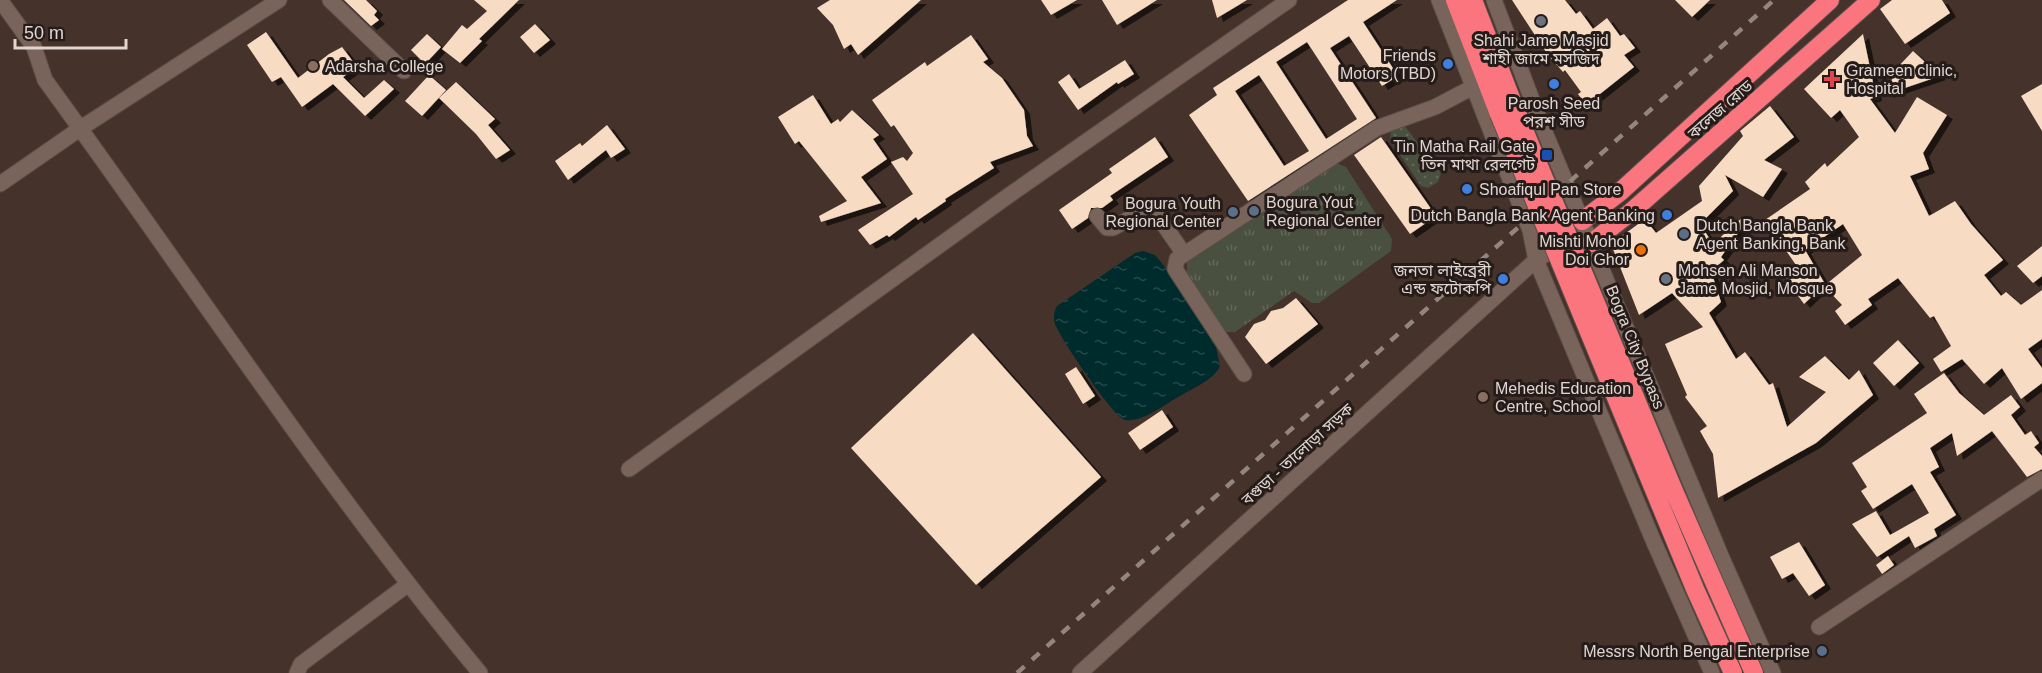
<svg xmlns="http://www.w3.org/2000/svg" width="2042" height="673" font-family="Helvetica,'Noto Sans Bengali',sans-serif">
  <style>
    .grass { fill: url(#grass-dots) }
    .park { fill: url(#park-tufts) }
    .water { fill: url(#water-ripples) }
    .building { fill: #f7dbc2; fill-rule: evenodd; filter: url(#shadow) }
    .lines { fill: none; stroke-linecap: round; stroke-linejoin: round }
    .minor-casing { stroke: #5d4e48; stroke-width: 17 }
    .highway-casing { stroke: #5d4e48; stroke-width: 20 }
    .minor { stroke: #78645b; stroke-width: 15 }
    .highway { stroke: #fb757e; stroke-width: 18 }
    .rail { stroke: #93857f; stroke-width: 4.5; stroke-dasharray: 10 10; stroke-linecap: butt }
    .highway-bridge-casing { stroke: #5d4e48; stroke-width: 20; stroke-linecap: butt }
    .highway-bridge { stroke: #fb757e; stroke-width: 18 }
    .worship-dot { fill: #6b7280; stroke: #251c19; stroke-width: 2 }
    .shop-dot { fill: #3f7fe0; stroke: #251c19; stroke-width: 2 }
    .education-dot { fill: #8d6e63; stroke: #251c19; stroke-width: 2 }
    .health-dot { fill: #e0444e; stroke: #251c19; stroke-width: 2 }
    .transit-dot { fill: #1a4fb4; stroke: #251c19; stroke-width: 2 }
    .service-dot { fill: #5c6f8a; stroke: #251c19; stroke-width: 2 }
    .food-dot { fill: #e8710a; stroke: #251c19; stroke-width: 2 }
    .labels { text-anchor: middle; stroke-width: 6; stroke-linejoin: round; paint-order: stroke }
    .poi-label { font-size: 16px; fill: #e0d5d0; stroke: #251c19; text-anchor: end }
    .street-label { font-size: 16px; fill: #e0d5d0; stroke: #251c19 }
  </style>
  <defs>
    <pattern id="grass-dots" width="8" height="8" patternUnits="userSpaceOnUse" patternTransform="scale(1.5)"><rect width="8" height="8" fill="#495040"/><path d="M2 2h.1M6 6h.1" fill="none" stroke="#63685b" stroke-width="1.8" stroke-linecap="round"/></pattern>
    <pattern id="park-tufts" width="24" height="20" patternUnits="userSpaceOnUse" patternTransform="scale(1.5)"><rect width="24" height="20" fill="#495040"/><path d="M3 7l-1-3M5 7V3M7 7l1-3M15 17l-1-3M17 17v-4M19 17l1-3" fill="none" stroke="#63685b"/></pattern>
    <pattern id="water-ripples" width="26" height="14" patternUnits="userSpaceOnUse" patternTransform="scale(1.5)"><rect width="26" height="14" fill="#002b2c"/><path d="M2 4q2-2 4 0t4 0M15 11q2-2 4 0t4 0" fill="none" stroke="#25494a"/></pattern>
    <filter id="shadow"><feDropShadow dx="6" dy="4" stdDeviation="0" flood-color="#0009"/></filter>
  </defs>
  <rect width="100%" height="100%" fill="#44322b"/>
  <!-- grass -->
  <path class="grass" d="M1404,125L1441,173L1438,182L1428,188L1421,186L1390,140L1391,130Z"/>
  <!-- park -->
  <path class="park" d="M1336,163L1346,167L1392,239L1391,251L1319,303H1312L1294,291L1235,332H1224L1187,276V262Z"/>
  <!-- water -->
  <path class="water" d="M1143,251L1155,255L1164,266L1216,347L1220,366C1214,380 1193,388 1180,396C1165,404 1142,423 1125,420C1114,418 1060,338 1055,324C1053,317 1054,312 1057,306L1135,253Z"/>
  <!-- building -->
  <path class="building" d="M344,0H366L377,11L374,15L379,20L371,26Z
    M474,0H519L479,39L482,41L460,63L442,49L462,25L467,29L487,11Z
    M830,0H921L858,55L851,44L844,49L833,25L817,8Z
    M1041,0H1077L1051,15Z
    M1102,0H1157L1117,25Z
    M1212,0H1247L1217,18Z
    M1348,0H1397L1363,22L1398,76L1382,86L1349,36L1330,48L1376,118L1248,201L1189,115L1217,95L1213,88ZM1307,42L1357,119L1326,139L1276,62ZM1259,75L1309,151L1284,166L1235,91Z
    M1512,0H1565L1576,14L1580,11L1593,29L1607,18L1620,36L1624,34L1635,48L1624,55L1634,67L1586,105L1578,94L1581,92L1565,70L1563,72L1548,55Z
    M1675,0H1710L1692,17Z
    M1892,0H1942L1950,13L1905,44L1880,9Z
    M535,24L550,40L534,53L520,37Z
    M266,32L298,78L329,54L342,47L357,67L343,77L364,98L384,80L394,89L365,116L333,84L302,107L281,77L272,82L247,45Z
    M427,34L441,47L425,64L411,50Z
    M1863,34L1876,97L1870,99L1895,133L1917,97L1947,115L1923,153L1929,169L1910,176L1929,216L1955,201L1971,224L2003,260L1984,275L2001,296L2006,292L2021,305L2042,290V339L2028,349L2042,368V383L2021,399L2002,368L1984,384L1962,359L1941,372L1933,359L1951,346L1934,316L1930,318L1898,278L1868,299L1872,305L1845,325L1835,311L1842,305L1824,286L1862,255L1843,224L1805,250L1825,284L1804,304L1785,278L1798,268L1765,220L1810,189L1805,182L1825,163L1827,167L1859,137L1840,110L1831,118L1804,89Z
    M971,35L988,59L983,62L1002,78L1024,110L1027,136L1033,146L990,162L994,168L945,199L946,201L918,220L916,217L889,237L887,235L870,245L858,230L913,194L891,162L903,157L907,161L913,153L894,125L891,127L872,100L925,62L927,66Z
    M1913,51L1940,76L1887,94L1895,70Z
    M1125,60L1134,74L1118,84L1117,82L1078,110L1058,82L1069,74L1079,89Z
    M429,75L446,90L422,116L405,101Z
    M456,82L495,119L488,125L510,150L496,159L476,134L439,98Z
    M2042,84V131L2021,96Z
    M813,95L831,124L838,119L840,122L852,110L879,135L873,139L887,159L861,177L881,203L821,222L819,216L847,201L799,141L795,144L778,117Z
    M1770,106L1794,137L1764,160L1782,169L1763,197L1725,175L1733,191L1700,224L1713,244L1744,216L1748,219L1721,257L1724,260L1711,271L1721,302L1709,313L1736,359L1745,352L1769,385L1773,383L1787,427L1826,392L1799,377L1825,356L1849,380L1859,370L1873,395L1816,443L1718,498L1713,454L1700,431L1707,426L1685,397L1687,395L1665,344L1703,327L1672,293L1639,315L1611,244L1645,219L1656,233L1702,201L1699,186L1743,136L1740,131Z
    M607,125L625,149L611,158L606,150L568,180L555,161L580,143L582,146Z
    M1155,137L1168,157L1110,196L1113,200L1102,208H1091L1088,218L1072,229L1059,210L1112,173L1109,169Z
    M1381,137L1436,216L1410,234L1354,155Z
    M2042,246V276L2033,283L2017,266Z
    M1296,298L1318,324L1266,364L1245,337L1254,324L1265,320L1271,311L1283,308Z
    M973,333L1101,477L976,585L851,448Z
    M1898,340L1919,363L1894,386L1873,363Z
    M1076,367L1095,396L1083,404L1065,374Z
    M1944,373L1959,393L1984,415L2011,395L2020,407L2011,415L2025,435L2031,431L2039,443L2034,447L2042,456V469L2027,477L1992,431L1957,456L1952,433L1930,448L1939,467L1930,472L1956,515L1934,529L1937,536L1915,548L1909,536L1877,557L1852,524L1876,511L1890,535L1929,513L1912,484L1873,509L1861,491L1867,487L1852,463L1927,413L1914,394Z
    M1162,410L1173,427L1140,450L1128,433Z
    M1799,542L1825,585L1809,596L1793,573L1782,579L1770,557Z
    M1888,556L1894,565L1882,574L1876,565Z"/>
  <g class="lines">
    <!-- minor casing -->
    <g class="minor-casing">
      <path id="minor" d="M0,0L34,47L45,80C190,278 323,484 480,673
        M330,0L404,71
        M1439,0L1530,230L1536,260L1653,540L1712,673
        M1494,0L1539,118L1721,556L1773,673
        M0,184L81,128L279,0
        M1097,216L1107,228H1113L1146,209H1153L1184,254
        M1244,374L1175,269L1177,259L1377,128L1435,107L1475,86
        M629,469L1008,196L1289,0
        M1819,627L2042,479
        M297,673L301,664L407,585
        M1080,673L1536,260L1565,243"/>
    </g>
    <!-- highway casing -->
    <g class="highway-casing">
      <path id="highway" d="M1455,0L1499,114
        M1473,0L1514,106
        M1582,221L1620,192L1830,0
        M1591,243L1631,212L1871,0"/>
    </g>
    <!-- minor -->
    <use href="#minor" class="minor"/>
    <!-- highway -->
    <use href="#highway" class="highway"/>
    <!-- rail -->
    <path class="rail" d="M1017,673L1774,0"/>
    <!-- highway-bridge casing -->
    <g class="highway-bridge-casing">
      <path id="highway-bridge" d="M1514,106L1674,491L1754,673
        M1499,114L1695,589L1733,673"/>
    </g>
    <!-- highway-bridge -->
    <use href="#highway-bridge" class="highway-bridge"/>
  </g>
  <!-- markers -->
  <g class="worship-dot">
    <circle cx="1541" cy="21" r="6"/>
    <circle cx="1666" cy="279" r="6"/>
  </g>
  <g class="shop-dot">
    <circle cx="1448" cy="64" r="6"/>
    <circle cx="1554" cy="84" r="6"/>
    <circle cx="1467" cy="189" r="6"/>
    <circle cx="1667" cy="215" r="6"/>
    <circle cx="1503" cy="279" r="6"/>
  </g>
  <g class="education-dot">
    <circle cx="313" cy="66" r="6"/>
    <circle cx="1483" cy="397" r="6"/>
  </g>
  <path class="health-dot" d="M1829 70h6v6h6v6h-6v6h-6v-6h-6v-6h6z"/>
  <rect class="transit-dot" x="1541" y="149" width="12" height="12" rx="3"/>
  <g class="service-dot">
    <circle cx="1254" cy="211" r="6"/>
    <circle cx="1233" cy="212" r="6"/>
    <circle cx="1684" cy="234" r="6"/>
    <circle cx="1822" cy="651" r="6"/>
  </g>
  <circle class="food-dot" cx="1641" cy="250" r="6"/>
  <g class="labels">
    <!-- poi labels -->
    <g class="poi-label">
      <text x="1541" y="46" text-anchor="middle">Shahi Jame Masjid<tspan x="1541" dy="18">শাহী জামে মসজিদ</tspan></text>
      <text x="1436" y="61">Friends<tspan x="1436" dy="18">Motors (TBD)</tspan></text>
      <text x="325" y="72" text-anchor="start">Adarsha College</text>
      <text x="1846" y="76" text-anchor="start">Grameen clinic,<tspan x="1846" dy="18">Hospital</tspan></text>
      <text x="1554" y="109" text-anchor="middle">Parosh Seed<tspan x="1554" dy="18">পরশ সীড</tspan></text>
      <text x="1535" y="152">Tin Matha Rail Gate<tspan x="1535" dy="18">তিন মাথা রেলগেট</tspan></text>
      <text x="1479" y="195" text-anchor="start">Shoafiqul Pan Store</text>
      <text x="1266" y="208" text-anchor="start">Bogura Yout<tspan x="1266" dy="18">Regional Center</tspan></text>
      <text x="1221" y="209">Bogura Youth<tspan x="1221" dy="18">Regional Center</tspan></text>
      <text x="1655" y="221">Dutch Bangla Bank Agent Banking</text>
      <text x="1696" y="231" text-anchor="start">Dutch Bangla Bank<tspan x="1696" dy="18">Agent Banking, Bank</tspan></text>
      <text x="1629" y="247">Mishti Mohol<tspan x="1629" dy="18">Doi Ghor</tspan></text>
      <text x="1491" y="276">জনতা লাইব্রেরী<tspan x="1491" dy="18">এন্ড ফটোকপি</tspan></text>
      <text x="1678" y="276" text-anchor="start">Mohsen Ali Manson<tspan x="1678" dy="18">Jame Mosjid, Mosque</tspan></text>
      <text x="1495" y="394" text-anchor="start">Mehedis Education<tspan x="1495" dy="18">Centre, School</tspan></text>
      <text x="1810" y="657">Messrs North Bengal Enterprise</text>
    </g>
    <!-- street labels -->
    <g class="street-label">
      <text transform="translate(1720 109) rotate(-41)" y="6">কলেজ রোড</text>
      <text transform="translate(1636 347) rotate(68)" y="6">Bogra City Bypass</text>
      <text transform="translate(1297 454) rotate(-42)" y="6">বগুড়া - তালোড়া সড়ক</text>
    </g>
  </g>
  <!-- scale -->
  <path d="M15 39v9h111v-9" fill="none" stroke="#e0d5d0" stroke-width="3"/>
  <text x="24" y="39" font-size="18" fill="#e0d5d0" stroke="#251c19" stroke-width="4.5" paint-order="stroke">50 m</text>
</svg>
